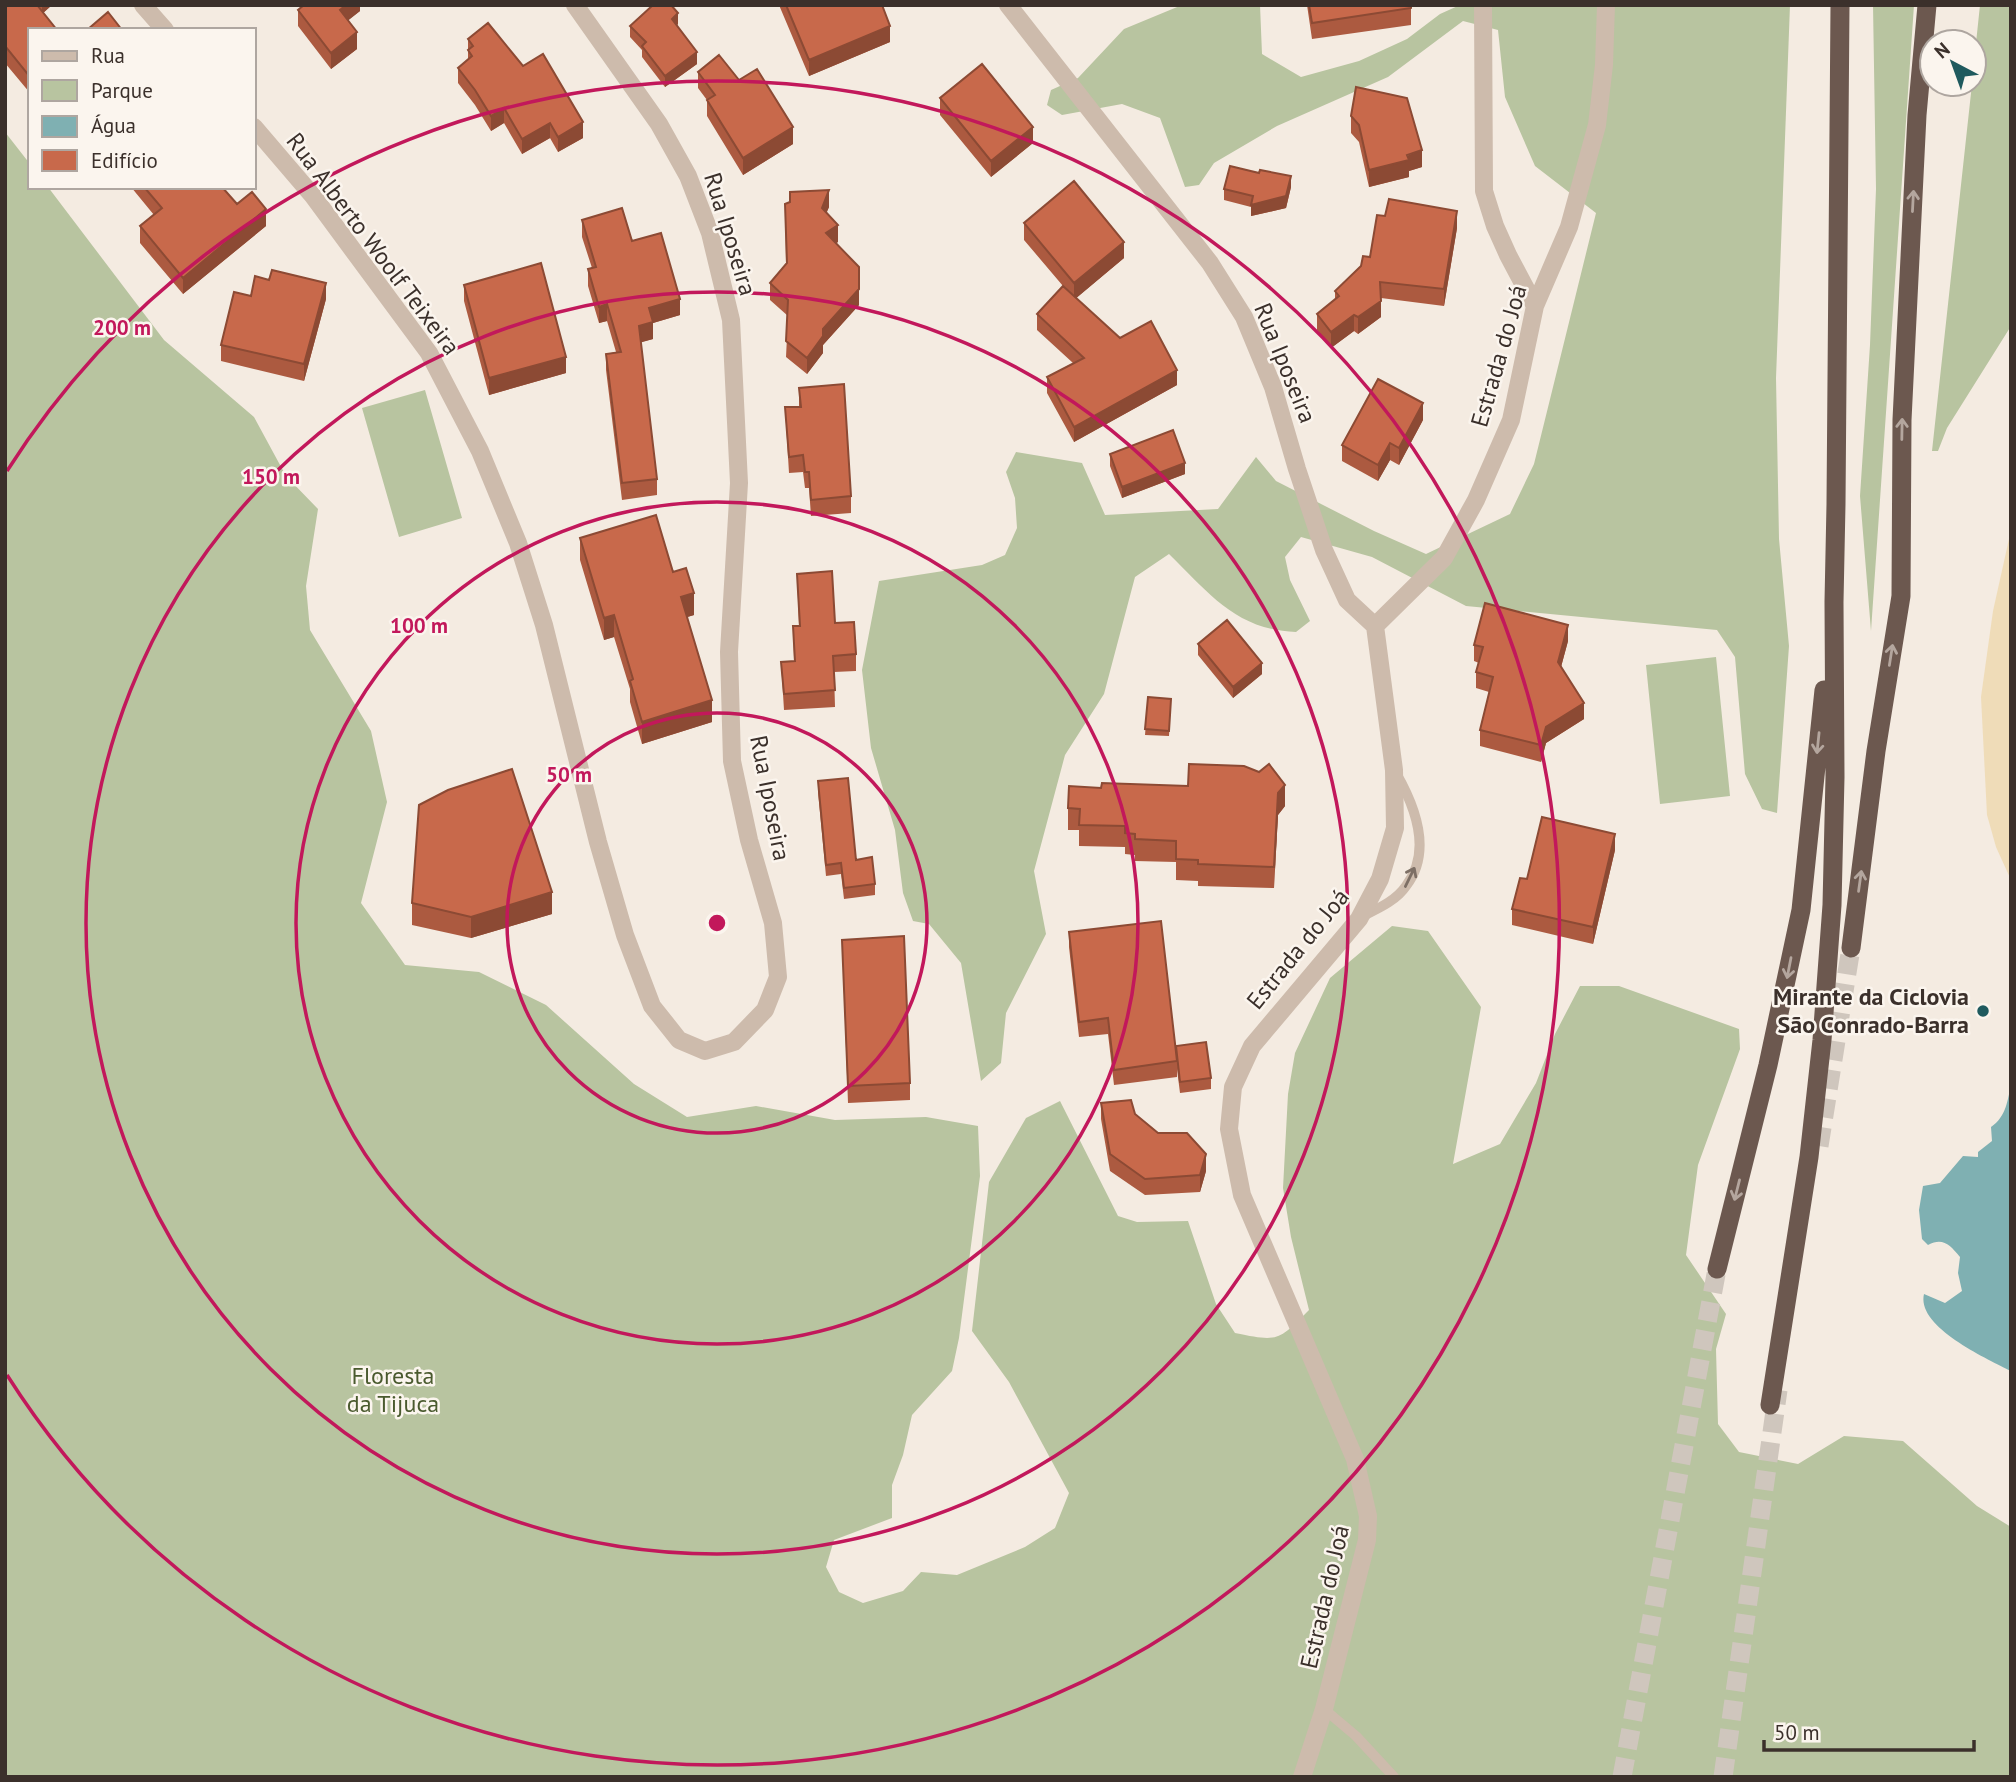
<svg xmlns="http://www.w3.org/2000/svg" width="2016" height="1782" font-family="'PT Sans',sans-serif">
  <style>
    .green { fill: #b8c4a0 }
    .sand { fill: #efdcb8 }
    .water { fill: #7fb0b2 }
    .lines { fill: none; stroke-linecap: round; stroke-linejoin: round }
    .trunk-tunnel { stroke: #cfc6bd; stroke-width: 19; stroke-dasharray: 19 10; stroke-linecap: butt }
    .service { stroke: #cdbbac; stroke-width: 10 }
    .minor { stroke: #cdbbac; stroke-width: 18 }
    .trunk { stroke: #6c584f; stroke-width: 19 }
    .wall { fill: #ac5a40 }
    .shaded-wall { fill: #8c4a34 }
    .building { fill: #c8694b; stroke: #8c4a34; stroke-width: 2 }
    .oneway { stroke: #b4a69e }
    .oneway2 { stroke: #7d6f65 }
    .ring { fill: none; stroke: #c2185b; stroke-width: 3.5 }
    .poi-dot { fill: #1f5a5e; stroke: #fbf5ee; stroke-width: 2.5 }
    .labels { text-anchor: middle; stroke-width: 5; stroke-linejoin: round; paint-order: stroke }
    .street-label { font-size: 24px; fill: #3b302b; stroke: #fbf5ee }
    .poi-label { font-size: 24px; font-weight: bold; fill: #3b302b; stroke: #fbf5ee; text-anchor: end }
    .park-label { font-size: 24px; fill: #4a5a2e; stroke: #fbf5ee }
    .centre { fill: #c2185b; stroke: #fbf5ee; stroke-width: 3.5 }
    .ring-label { font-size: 21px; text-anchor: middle; font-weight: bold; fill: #c2185b; stroke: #fbf5ee; stroke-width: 5; stroke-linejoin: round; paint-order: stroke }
  </style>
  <rect width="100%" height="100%" fill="#f4ebe1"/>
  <!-- green -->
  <path class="green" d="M1182,5H1260L1262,54L1301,77L1359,61L1407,39L1440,14L1460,5H1790L1776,378L1779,539L1789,646L1777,813L1762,809L1745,774L1735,657L1717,630L1466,606L1372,557L1301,537L1285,557L1290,580L1310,621L1296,632C1236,630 1209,593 1169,554L1135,577L1104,694L1065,755L1034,871L1046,934L1006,1013L1001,1063L981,1081L961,963L929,924L913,921L903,893L895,830L871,748L862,670L879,581L982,565L1005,555L1017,528L1015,498L1006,472L1016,452L1082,463L1105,515L1218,509L1256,457L1276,481L1374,531L1426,554L1510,514L1534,464L1596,213L1535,166L1505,97L1498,30L1463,21L1388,77L1277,126L1214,163L1199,185L1185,187L1160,118L1122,104L1062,115L1047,105L1051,90L1078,78L1124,29Z
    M1873,5H1914L1871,631L1860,496L1870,345L1876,189Z
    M1980,5H2011V326L1947,428L1938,451H1932L1972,84H1974V62Z
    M5,132L30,164V187H48L164,340L254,417L286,476L318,509L306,586L310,630L371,731L387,802L361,903L405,965L479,972L546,1005L634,1084L687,1117L756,1106L835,1120L926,1117L978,1126L980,1176L959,1338L952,1371L912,1415L903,1455L892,1485V1518L834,1540L826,1567L839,1592L863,1603L903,1591L921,1572L957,1575L1025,1547L1055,1528L1069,1493L1009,1382L972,1331L989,1182L1026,1118L1060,1101L1118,1216L1137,1222L1188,1221L1216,1304L1235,1333C1279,1342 1278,1341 1309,1310L1291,1237L1283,1188L1288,1094L1295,1053L1330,978L1392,926L1428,931L1481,1007L1453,1164L1500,1144L1536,1083L1555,1034L1580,986H1619L1739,1029L1740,1049L1698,1165L1686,1255L1726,1314L1716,1349L1718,1424L1739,1452L1798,1464L1844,1436L1903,1441L1977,1506L2011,1527V1777H5Z
    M425,390L462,518L399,537L362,408Z
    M1716,657L1730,796L1660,804L1646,665Z"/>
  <!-- sand -->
  <path class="sand" d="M2011,530V880L1996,847L1987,815L1981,697L1993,611Z"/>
  <!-- water -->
  <path class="water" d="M2011,1083V1371C1988,1359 1916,1327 1924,1294L1945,1303L1962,1291L1958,1273L1960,1257C1950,1245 1943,1237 1928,1245L1922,1239L1919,1210L1923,1186L1940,1183L1963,1156L1978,1157V1152L1992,1141L1991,1127C2006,1117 2008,1100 2011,1083Z"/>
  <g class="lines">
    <!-- trunk-tunnel -->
    <path class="trunk-tunnel" d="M1819,1146L1851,948
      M1622,1777L1717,1269
      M1723,1777L1778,1390"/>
    <!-- service -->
    <path class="service" d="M1361,917C1377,909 1396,901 1406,886C1433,851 1415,806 1396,773
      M1324,1709L1356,1736L1394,1777"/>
    <!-- minor -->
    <path class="minor" d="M143,5L165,30
      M1008,5L1210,263L1244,317L1273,387L1297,469L1324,550L1347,600L1375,626
      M1483,5L1484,191L1495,226L1508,255L1535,306
      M254,127L313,196L429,353L480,451L518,543L544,625L598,842L625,935L652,1006L679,1040L705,1051L734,1042L765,1010L778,977L773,923L749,840L732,761L729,652L739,483L731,320L710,233L688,176L659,124L575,5
      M1302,1777L1324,1709L1367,1540L1368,1516L1355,1459L1242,1195L1229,1129L1233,1087L1252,1046L1359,919L1380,879L1395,828L1394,770L1375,626L1444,558L1476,500L1511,420L1535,306L1569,227L1597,125L1604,65L1606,5"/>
    <!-- trunk -->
    <path class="trunk" d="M1851,948L1876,751L1901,596L1902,420L1917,115L1927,5
      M1717,1269L1768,1065L1801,910L1824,690
      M1770,1405L1809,1157L1822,1040L1832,905L1835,777L1834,602L1836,504L1840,5"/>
  </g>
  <!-- wall -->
  <path class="wall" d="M8,5H52L43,13L30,30V93L5,63V8Z
    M360,5V11L348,20L357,49L331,69L298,26V10Z
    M779,5H882L890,42L809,76Z
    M1307,5H1411V25L1312,39Z
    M678,24L677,25L697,64L665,87L642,57V50L630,37V26Z
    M468,39L523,66L583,138L558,152L550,138L522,154L504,123L491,131L475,105L458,83V68L468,60Z
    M698,72L739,80L793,144L743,175L707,116V100L698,88Z
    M940,98L1033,143L991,177L940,115Z
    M1351,116L1422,167L1409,171V177L1369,187L1359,142L1351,133Z
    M131,187H222L237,204L266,226L183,294L140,243V226L154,215Z
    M1291,187L1286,208L1251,216V207L1224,200V189Z
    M790,192L829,207L826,213L838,242L836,243L859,305L823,345V353L807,374L786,357L788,316L770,300V283L786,264L785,204L790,202Z
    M582,220L632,241L680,315L653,323V339L641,342L657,479V495L622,500L606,370V354L616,352L607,321L599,323L588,286V269L592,268L582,237Z
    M1024,223L1124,258L1076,298L1120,338L1177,385L1074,442L1047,393V377L1073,363L1037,330V314L1063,286L1024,240Z
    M1457,228L1444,306L1381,298V317L1358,334L1354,331L1331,348L1317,330V314L1335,300V291L1370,257Z
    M464,285L566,373L489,395L464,301Z
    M251,296L326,299L304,381L221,361V345Z
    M799,388L851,496V513L811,516L809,488H805L803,472L789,473L785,407H799Z
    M1423,420L1399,465L1390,460L1378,481L1342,461V445Z
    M1110,454L1185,474L1122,498L1110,466Z
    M580,538L673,572L694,615L687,617L712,722L642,744L630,702V689L614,637L604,640L580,560Z
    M797,574L835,623L856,654V671L834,672L835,707L784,710L781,662L794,661L793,626H799Z
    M1568,641L1561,667L1584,719L1546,743L1541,762L1480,746V730L1489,692L1476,688V672L1479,663L1474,661V645Z
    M1198,644L1262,674L1233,698L1198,655Z
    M1148,697L1171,699L1169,736L1145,735Z
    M818,781L856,860L875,884V895L844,899L841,874L826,876L818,792Z
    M1285,806L1278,815L1274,888L1198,886V881L1176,880V862L1135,861V855L1125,854V847L1079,846V830H1068V808Z
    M1615,850L1593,944L1512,925V909L1527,879Z
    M412,903L552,914L471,938L412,925Z
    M1069,932L1176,1051L1211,1078V1089L1180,1093L1177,1069V1077L1114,1085L1108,1034L1079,1037L1069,947Z
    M842,940L910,1083V1100L848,1103Z
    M1101,1103L1135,1114L1206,1171L1200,1192L1145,1195L1110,1171L1101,1119Z"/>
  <!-- shaded-wall -->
  <path class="shaded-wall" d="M42,5H52L42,14Z
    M346,5H360V11L340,27V10Z
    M678,13V24L672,30V19Z
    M890,26V42L809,76V60Z
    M357,32V49L331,69V53Z
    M697,52V64L665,87V76Z
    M504,108V123L491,131V116Z
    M583,122V138L558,152V137Z
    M550,123V138L522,154V139Z
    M793,127V144L743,175V158Z
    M1033,127V143L991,177V161Z
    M1422,150V167L1409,171V177L1369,187V170Z
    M1291,176V187L1286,208L1251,216V205Z
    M829,190V207L822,224V208Z
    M266,209V226L183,294V278Z
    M1457,211V228L1444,306V289Z
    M838,225V242L826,249V233Z
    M1124,242V258L1074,300V283Z
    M859,267V305L823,345V353L807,374V358Z
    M326,283V299L304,381V364Z
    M680,299V315L653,323V339L639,343V326L649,308Z
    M1381,301V317L1358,334V317Z
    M607,304V321L599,323V307Z
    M1354,315V331L1331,348V332Z
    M566,357V373L489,395V378Z
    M1177,370V385L1074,442V427Z
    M1423,403V420L1399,465V448Z
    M1390,443V460L1378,481V465Z
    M1185,463V474L1122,498V487Z
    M694,593V615L681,619V597Z
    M614,615V637L604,640V618Z
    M1568,625V641L1558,678V662Z
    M1262,663V674L1233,698V687Z
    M712,700V722L642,744V722Z
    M1584,703V719L1546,743L1541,762V745L1546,727Z
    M1285,785V806L1278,815L1274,888L1278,793Z
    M1615,834V850L1593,944V927Z
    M552,892V914L471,938V917Z
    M1206,1154V1171L1200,1192V1175Z"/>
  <!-- building -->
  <path class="building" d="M8,5H37L57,30H30V77L5,46V8Z
    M304,5H346L340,10L357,32L331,53L298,10Z
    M653,5H671L678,13L672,19L697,52L665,76L642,46L646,42L630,26Z
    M786,5H882L890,26L809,60Z
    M1309,5H1411V8L1312,23Z
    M108,12L122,30H87Z
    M488,23L523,66L543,54L583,122L558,137L550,123L522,139L504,108L491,116L475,90L458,68L472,56L468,50L473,46L468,39Z
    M719,55L739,80L757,69L793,127L743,158L707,100L715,95L698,72Z
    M982,64L1033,127L991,161L940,98Z
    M1356,87L1407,98L1422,150L1407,155L1409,160L1369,170L1359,125L1351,116Z
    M1230,166L1259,173L1260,170L1291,176L1286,196L1251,205L1253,196L1224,189Z
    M1074,181L1124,242L1074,283L1024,223Z
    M144,187H222L237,204L252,192L266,209L183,278L140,226L162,208Z
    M829,190L822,208L838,225L826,233L859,267V289L823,329V336L807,358L786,341L788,300L770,283L787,263L785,204L790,202V192Z
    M1389,199L1457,211L1444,289L1380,282L1381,301L1358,317L1354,315L1331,332L1317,314L1339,296L1335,291L1361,266L1363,256L1370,257L1377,215L1385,216Z
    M622,208L632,241L661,233L680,299L649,308L653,322L639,326L657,479L622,483L606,354L621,352L607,304L599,307L588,269L596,267L582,220Z
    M541,263L566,357L489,378L464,285Z
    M272,270L326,283L304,364L221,345L234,292L251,296L255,276L269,280Z
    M1063,286L1120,338L1151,321L1177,370L1074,427L1047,377L1084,358L1037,314Z
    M1378,379L1423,403L1399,448L1390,443L1378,465L1342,445Z
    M844,384L851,496L811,500L809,472H805L803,455L789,457L785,407H801L799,388Z
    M1173,430L1185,463L1122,487L1110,454Z
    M656,515L673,572L686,568L694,593L681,597L712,700L642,722L630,681L633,679L614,615L604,618L580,538Z
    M832,571L835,623L854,622L856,654L833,656L835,690L784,694L781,662L795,661L793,626H800L797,574Z
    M1485,603L1568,625L1558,662L1584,703L1546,727L1541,745L1480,730L1493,677L1476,672L1483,647L1474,645Z
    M1227,620L1262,663L1233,687L1198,644Z
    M1148,697L1171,699L1169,731L1145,729Z
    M1189,764L1244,766L1259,772L1269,764L1285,785L1278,793L1274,867L1198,864V860L1176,859V841L1135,839V834L1125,833V826L1079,825L1080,809L1068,808L1069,786L1101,788L1102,783L1188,786Z
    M512,769L552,892L471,917L412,903L419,805L448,790Z
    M848,778L856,860L872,857L875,884L844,888L841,863L826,865L818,781Z
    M1542,817L1615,834L1593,927L1512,909L1520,878L1527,879Z
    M1161,921L1177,1061L1114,1070L1108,1018L1079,1022L1069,932Z
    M904,936L910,1083L848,1086L842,940Z
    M1206,1042L1211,1078L1180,1082L1176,1046Z
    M1131,1100L1135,1114L1158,1133H1187L1206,1154L1200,1175L1145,1179L1110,1154L1101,1103Z"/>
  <!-- one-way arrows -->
  <defs><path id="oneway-shaft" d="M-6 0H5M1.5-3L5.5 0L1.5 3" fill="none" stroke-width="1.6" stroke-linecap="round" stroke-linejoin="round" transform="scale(1.75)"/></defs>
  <g class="oneway">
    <use href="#oneway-shaft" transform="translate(1913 201) rotate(-87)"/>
    <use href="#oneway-shaft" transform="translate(1902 429) rotate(-89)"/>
    <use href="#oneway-shaft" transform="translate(1891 655) rotate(-81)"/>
    <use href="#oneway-shaft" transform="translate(1818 743) rotate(96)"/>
    <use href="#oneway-shaft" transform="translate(1860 881) rotate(-82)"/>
    <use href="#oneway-shaft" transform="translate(1789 968) rotate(101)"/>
    <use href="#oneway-shaft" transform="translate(1737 1190) rotate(104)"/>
  </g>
  <use class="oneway2" href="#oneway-shaft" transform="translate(1410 877) rotate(-64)"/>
  <!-- distance rings -->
  <g class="ring">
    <circle cx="717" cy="923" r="210"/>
    <circle cx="717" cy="923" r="421"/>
    <circle cx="717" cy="923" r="631"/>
    <path d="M7 471A842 842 0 1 1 7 1375"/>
  </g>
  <!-- markers -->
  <circle class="poi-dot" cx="1983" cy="1011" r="7"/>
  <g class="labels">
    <!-- street labels -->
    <g class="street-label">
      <text transform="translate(730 234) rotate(73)" y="8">Rua Iposeira</text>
      <text transform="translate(373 244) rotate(53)" y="8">Rua Alberto Woolf Teixeira</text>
      <text transform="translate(1499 356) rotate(-74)" y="8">Estrada do Joá</text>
      <text transform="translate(1285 363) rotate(68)" y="8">Rua Iposeira</text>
      <text transform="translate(770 798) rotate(79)" y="8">Rua Iposeira</text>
      <text transform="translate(1298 949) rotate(-51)" y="8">Estrada do Joá</text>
      <text transform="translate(1325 1597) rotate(-77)" y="8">Estrada do Joá</text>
    </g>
    <!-- poi labels -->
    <g class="poi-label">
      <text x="1969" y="1005">Mirante da Ciclovia<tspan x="1969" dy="28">São Conrado-Barra</tspan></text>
    </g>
    <!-- park labels -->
    <g class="park-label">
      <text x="393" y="1384">Floresta<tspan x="393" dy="28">da Tijuca</tspan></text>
    </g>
  </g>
  <circle cx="717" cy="923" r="10" class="centre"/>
  <g class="ring-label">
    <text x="122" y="335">200 m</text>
    <text x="271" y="484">150 m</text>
    <text x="419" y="633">100 m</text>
    <text x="569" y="782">50 m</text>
  </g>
  <!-- border -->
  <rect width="2016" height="1782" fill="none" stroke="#3b302b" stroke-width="14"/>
  <!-- legend -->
  <rect x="28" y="28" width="228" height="161" fill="#fbf5ee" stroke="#aea6a0" stroke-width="2"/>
  <rect x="42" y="51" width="35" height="10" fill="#cdbbac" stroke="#aea6a0" stroke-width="2"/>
  <text x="91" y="63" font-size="21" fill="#3b302b">Rua</text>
  <rect x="42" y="80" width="35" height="21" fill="#b8c4a0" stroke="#aea6a0" stroke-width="2"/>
  <text x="91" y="98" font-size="21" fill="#3b302b">Parque</text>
  <rect x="42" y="116" width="35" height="21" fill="#7fb0b2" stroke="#aea6a0" stroke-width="2"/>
  <text x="91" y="133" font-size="21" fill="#3b302b">Água</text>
  <rect x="42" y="150" width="35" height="21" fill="#c8694b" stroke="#aea6a0" stroke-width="2"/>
  <text x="91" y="168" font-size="21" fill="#3b302b">Edifício</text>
  <!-- north arrow -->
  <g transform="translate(1953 63) rotate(319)"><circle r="33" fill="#fbf5ee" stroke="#aea6a0" stroke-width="2"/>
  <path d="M0-5L12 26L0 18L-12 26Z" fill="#1f5a5e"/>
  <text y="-10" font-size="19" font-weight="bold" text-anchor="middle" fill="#3b302b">N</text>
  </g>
  <!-- scale -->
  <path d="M1764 1740v10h210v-10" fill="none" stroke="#3b302b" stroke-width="3.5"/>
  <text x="1774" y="1740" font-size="21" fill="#3b302b" stroke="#fbf5ee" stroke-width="5" paint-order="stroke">50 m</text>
</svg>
